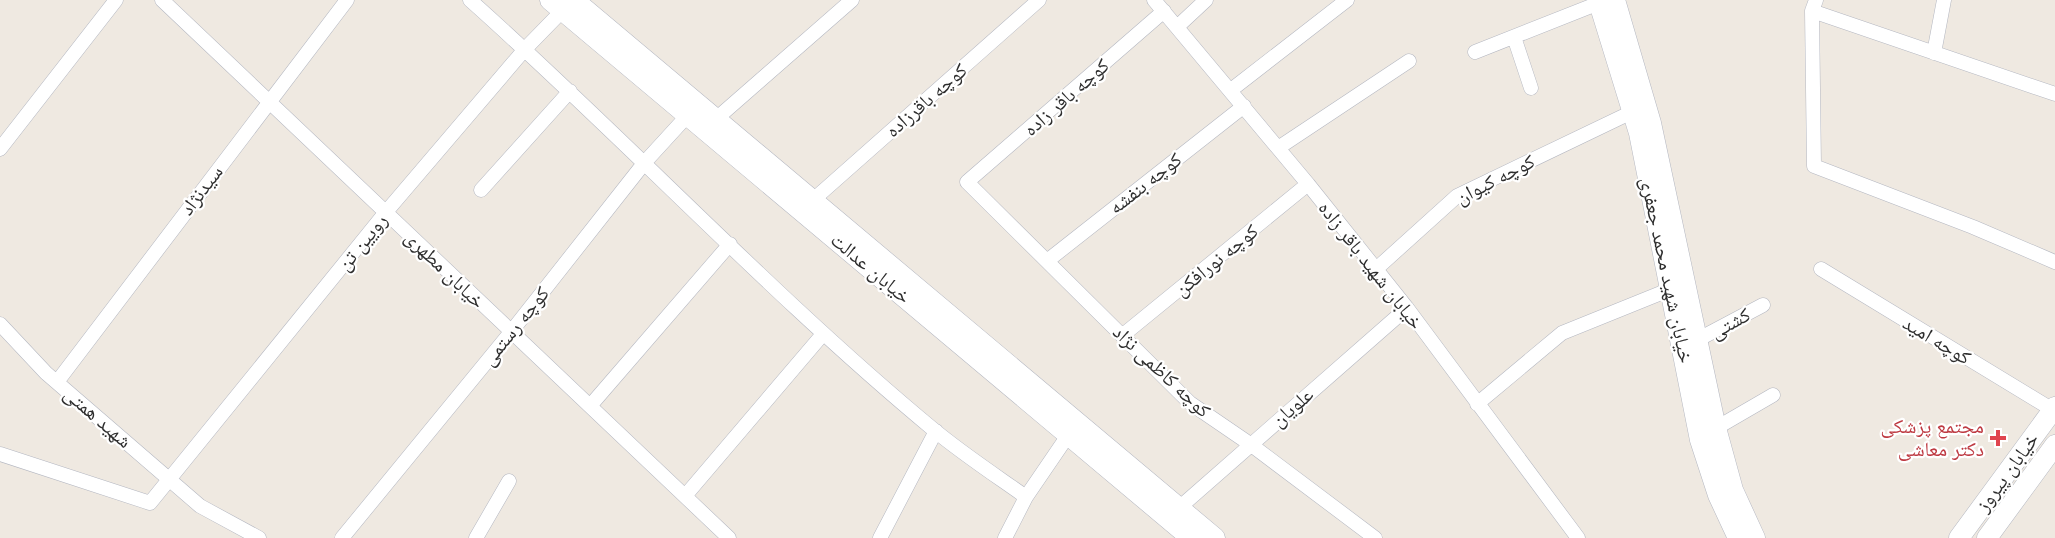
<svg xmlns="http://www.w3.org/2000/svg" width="2055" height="538" font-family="Lato,'Noto Naskh Arabic',sans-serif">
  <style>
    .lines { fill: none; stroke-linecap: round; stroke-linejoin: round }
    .street-casing { stroke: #b4b7c1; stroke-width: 15 }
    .secondary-casing { stroke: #b4b7c1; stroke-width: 21 }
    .street { stroke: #fff; stroke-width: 14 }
    .secondary { stroke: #fff; stroke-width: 20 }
    .health-dot { fill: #e0444e; stroke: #fff; stroke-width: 2 }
    .labels { text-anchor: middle; stroke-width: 4.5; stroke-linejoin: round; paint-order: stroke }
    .street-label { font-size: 20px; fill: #2e2e2e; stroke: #fff }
    .health-label { font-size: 20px; fill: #be3a42; stroke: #fff; text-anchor: end }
  </style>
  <rect width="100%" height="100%" fill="#efe9e1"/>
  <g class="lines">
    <!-- street casing -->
    <g class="street-casing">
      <path id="street" d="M162,0L729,538
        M470,0C627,140 771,295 934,430C963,454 995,475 1026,497
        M1154,0L1308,184L1407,308L1578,538
        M1816,0L1812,11L1814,166L1973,227L2055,262
        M1164,11L967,182L1190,403L1250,444L1375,538
        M1812,11L2055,94
        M1177,27L1206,0
        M1514,37L1531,88
        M1475,52L1599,3
        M1934,53L1944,0
        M1231,90L1347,0
        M716,119L852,0
        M1278,148L1409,61
        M0,149L116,0
        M481,190L570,91
        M813,200L1039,0
        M1047,261L1244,106
        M1821,269L2053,410
        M1375,270L1457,196L1632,112
        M0,324L46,373L200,506L259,538
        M1123,335L1308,184
        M1697,340L1763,305
        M57,382L347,0
        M1477,404L1562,333L1671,289
        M590,406L730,244
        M1711,431L1773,395
        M0,454L150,503L386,212L525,49L563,10
        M685,496L823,334
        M1179,508L1407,308
        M342,538L511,332L645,162L688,115
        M476,538L509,481
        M880,538L936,431
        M1005,538L1026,497L1069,434"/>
    </g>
    <!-- secondary casing -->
    <g class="secondary-casing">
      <path id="secondary" d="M550,0L1191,538
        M574,0L1215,538
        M1598,0L1639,133L1700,440L1718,495L1738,538
        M1615,0L1651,123L1716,428L1733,490L1755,538
        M1959,538L2055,407
        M1987,538L2055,445"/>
    </g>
    <!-- street -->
    <use href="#street" class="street"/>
    <!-- secondary -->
    <use href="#secondary" class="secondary"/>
  </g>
  <!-- markers -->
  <path class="health-dot" d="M1995 429h6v6h6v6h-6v6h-6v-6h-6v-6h6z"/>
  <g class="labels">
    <!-- street labels -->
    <g class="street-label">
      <text transform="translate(1066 97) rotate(-41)" y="7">کوچه باقر زاده</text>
      <text transform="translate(926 100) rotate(-41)" y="7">کوچه باقرزاده</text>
      <text transform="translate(1495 179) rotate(-27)" y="7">کوچه کیوان</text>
      <text transform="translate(1145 183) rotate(-38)" y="7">کوچه بنفشه</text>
      <text transform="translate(201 190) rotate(-53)" y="7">سیدنژاد</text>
      <text transform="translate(362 242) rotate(-51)" y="7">رویین تن</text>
      <text transform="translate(1216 260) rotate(-39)" y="7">کوچه نورافکن</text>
      <text transform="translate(1371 265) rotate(52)" y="7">خیابان شهید باقر زاده</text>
      <text transform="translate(871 268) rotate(40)" y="7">خیابان عدالت</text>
      <text transform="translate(445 269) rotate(44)" y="7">خیابان مطهری</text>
      <text transform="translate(1667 270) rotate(78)" y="7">خیابان شهید محمد جعفری</text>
      <text transform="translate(1730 323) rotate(-29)" y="7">کشتی</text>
      <text transform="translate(515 326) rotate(-51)" y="7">کوچه رستمی</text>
      <text transform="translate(1937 340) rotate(31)" y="7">کوچه امید</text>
      <text transform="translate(1162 371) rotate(43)" y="7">کوچه کاظمی نژاد</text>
      <text transform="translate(1292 407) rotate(-41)" y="7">علویان</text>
      <text transform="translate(98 417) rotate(41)" y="7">شهید همتی</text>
      <text transform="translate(2007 472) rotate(-54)" y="7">خیابان پیروز</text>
    </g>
    <!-- health labels -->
    <g class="health-label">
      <text x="1984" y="433">مجتمع پزشکی<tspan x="1984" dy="23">دکتر معاشی</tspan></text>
    </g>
  </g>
</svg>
